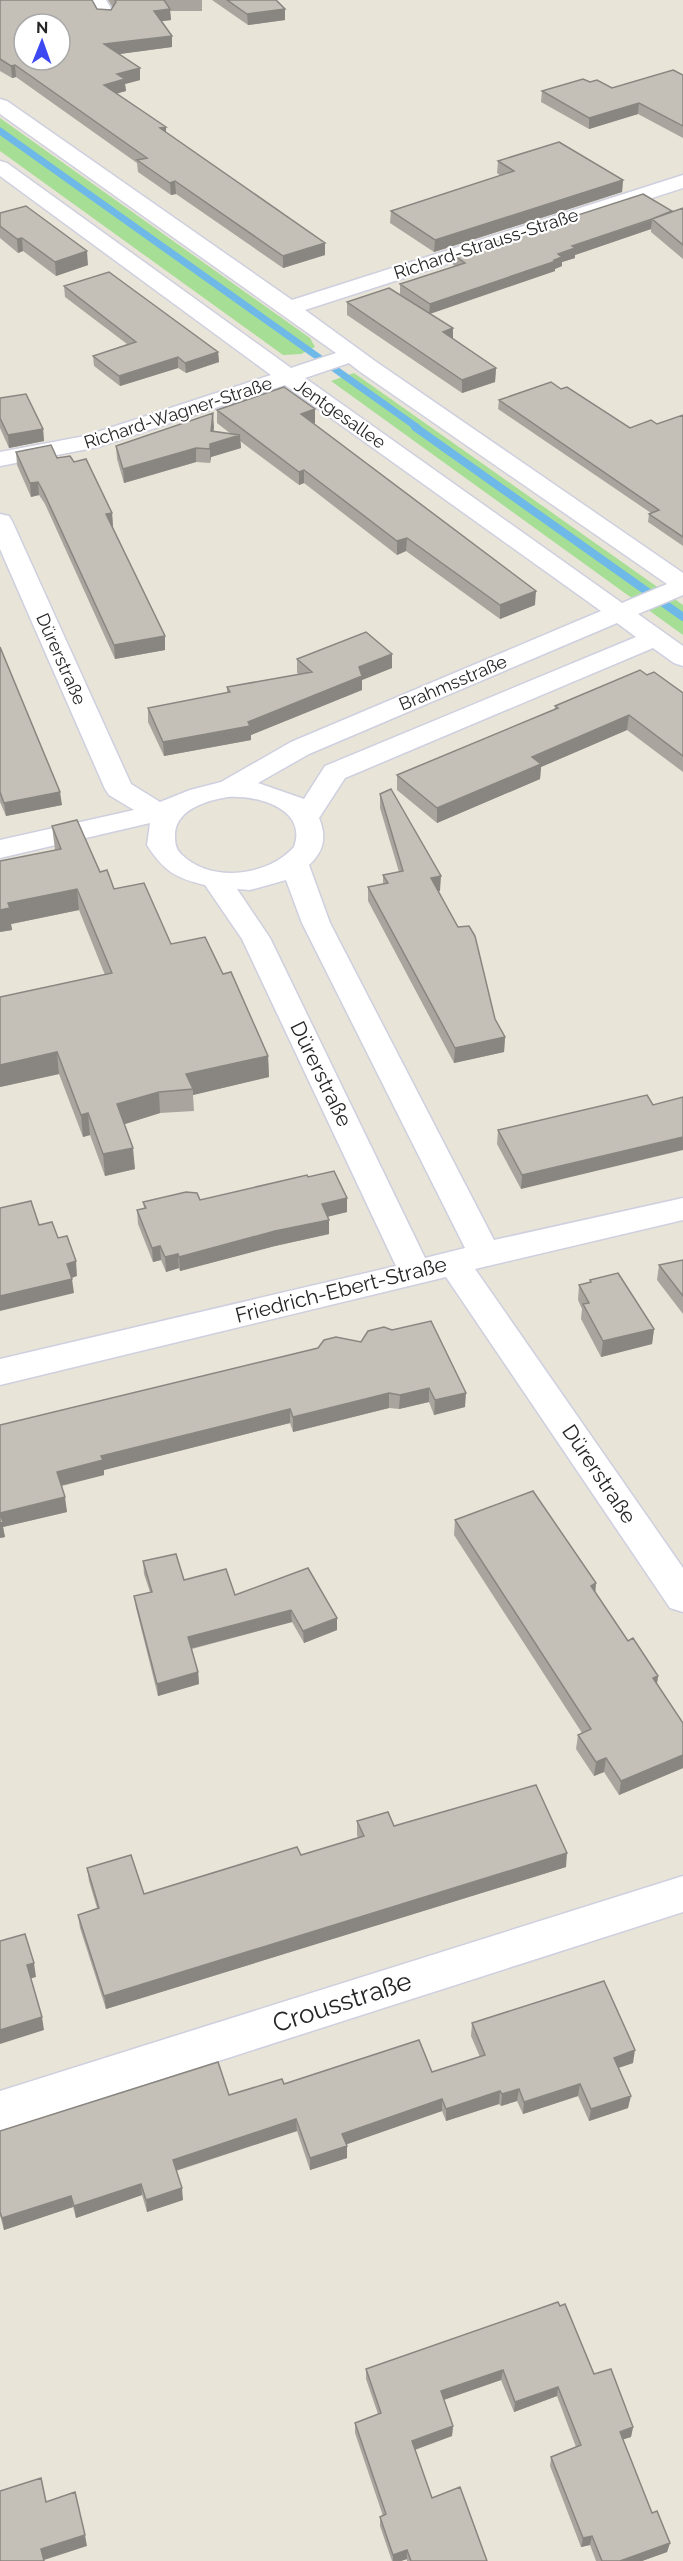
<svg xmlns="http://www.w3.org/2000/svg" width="683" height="2561" font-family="Raleway,sans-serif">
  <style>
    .green { fill: #a6de96 }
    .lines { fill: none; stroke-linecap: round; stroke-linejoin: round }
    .stream-far1 { stroke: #6eb9e8; stroke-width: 7 }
    .stream { stroke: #6eb9e8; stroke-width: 8 }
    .minor-casing { stroke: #cecfdf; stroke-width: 3 }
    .minor { fill: #fff; fill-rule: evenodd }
    .wall { fill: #a9a59e }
    .shaded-wall { fill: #898681 }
    .building { fill: #c4c0b8; stroke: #898681; stroke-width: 1.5; fill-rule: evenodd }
    .labels { text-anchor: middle; stroke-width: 4.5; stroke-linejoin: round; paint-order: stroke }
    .far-street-label { font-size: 18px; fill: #262626; stroke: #fff }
    .street-label { font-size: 21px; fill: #262626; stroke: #fff }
    .near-street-label { font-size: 26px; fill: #262626; stroke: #fff }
  </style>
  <rect width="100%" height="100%" fill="#e9e4d8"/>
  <!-- green -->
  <path class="green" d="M0,118L310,338L315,347L301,354L283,355L0,151Z
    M354,373L683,605V635L331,381Z"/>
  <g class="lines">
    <!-- stream-far1 -->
    <path class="stream-far1" d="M0,131L418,428"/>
    <!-- stream -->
    <path class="stream" d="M415,427L683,617"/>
    <!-- minor casing -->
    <g class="minor-casing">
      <path id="minor" d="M88,0H106L115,15L112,19H100Z
        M0,99L7,101L292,300L683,175V188L305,310L375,361L683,573V595L638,614L683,646V666L674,663L653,648L345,778L319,818C327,837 324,851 309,865L330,923L494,1240L683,1198V1220L475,1269L683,1568V1612L670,1608L446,1277L0,1385V1359L396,1266L242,939L205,885C175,878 164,871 147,845L150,823L0,858V840L134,810L109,795L105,789L0,549V514L9,516L12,521L131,784L160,802L190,790L221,782L291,742L601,611L285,385L98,447L0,466V452L85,436L271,375L0,176V161L7,163L291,368L336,353L0,114ZM349,363L359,371L667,584L622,603L305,378ZM617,623L636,637L325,766L304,799L258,783L309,754ZM228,797C256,795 308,808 294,847C268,876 211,884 181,854C175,848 175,842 175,833C177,809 208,800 228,797ZM286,880L302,923L465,1248L425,1258L270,938L237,889L250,890Z
        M683,1876V1912L0,2131V2091Z"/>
    </g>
    <!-- minor -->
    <use href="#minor" class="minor"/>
  </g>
  <!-- wall -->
  <path class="wall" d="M0,0L111,10L113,8L108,0H202V11H170L171,20L162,21L172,36V47L119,54L140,68V80L125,84L126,91L117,93L166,133L325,243V255L283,268L176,194L171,195L138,172L137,163L16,77L12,78L0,71Z
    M212,0H276L285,20L248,25Z
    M683,75V138L638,114L589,129L541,102L542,91L590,82L612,88Z
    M498,161L623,180L622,192L434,252L390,223L391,211L501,176L497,173Z
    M683,208V259L651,232V229L575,255V258L562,262V266L555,269V271L430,314L453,328V338L496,368L495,382L462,393L347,315V302L419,307L400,294V284L455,266L453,265L454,255L672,211Z
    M0,213L88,265L56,276L23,251L18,253L0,238Z
    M64,286L218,352L219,362L186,373L178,368L120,386L94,366L93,356L127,344L65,297Z
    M561,389L630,428L657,424L683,415V546L648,522L649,514L651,513L498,409L499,400Z
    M0,398L43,429L44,441L9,448L0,428Z
    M217,410L315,423H313L535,605L500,619L406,551L397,555L304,483L299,485L240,441L241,448L211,457L210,463L196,462L124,483L117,459L116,446L214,427L213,431L231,434L217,423Z
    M16,452L57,458L112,513L113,527H112L165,636V650L115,659L45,504L39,495L31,497L17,465Z
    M0,647L62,805L6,816L0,802Z
    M392,654V668L362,680V690L251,735V740L164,756L148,722V708L227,693V687L299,674L297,673V659Z
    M647,675L683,693V772L627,730L541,767L540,779L437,823L397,790V775L555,709V706Z
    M380,794L440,891H438L495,1019L505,1037L504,1052L454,1063L368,901V887L383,884V875L399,872L380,808Z
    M52,826L100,872L114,889L171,944L223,974L268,1056L269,1077L193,1095L194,1111L160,1113L124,1124L135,1169L105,1176L90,1135L83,1137L59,1074L0,1087L105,975L79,910L11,924L12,930L0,932L55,850Z
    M653,1105L521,1189L497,1144L498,1130Z
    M308,1177L347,1198V1212L327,1217L329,1234L275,1246L180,1271L179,1268L166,1272L161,1260L153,1262L138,1224L137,1210L144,1208L143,1202L200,1200Z
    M683,1260V1314L657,1280L659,1265Z
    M590,1280L654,1329L652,1344L601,1357L581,1319L582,1309L578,1300L579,1285L590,1282Z
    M336,1337L465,1407L434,1415L429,1402L399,1409L389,1408L293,1432L290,1423L104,1470V1475L62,1486L67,1512L3,1527L5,1537L0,1538V1425L318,1348Z
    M455,1520L595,1592L628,1641L658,1676L657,1684L683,1723V1768L619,1795L604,1772L594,1776L576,1749L578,1735L582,1733L454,1535Z
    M143,1561L184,1580L235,1595L337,1618V1630L304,1643L292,1622L192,1649L198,1672L199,1684L158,1696L136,1608L134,1596L150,1592L144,1574Z
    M357,1821L394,1826L566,1867L106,2009L80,1928L78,1915L97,1908L89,1881L87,1868L144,1894L301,1855L358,1838L357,1835Z
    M472,2023L633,2063L618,2068L628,2108L589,2121L578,2096L523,2114L517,2101L501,2106L499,2104L446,2121L442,2111L346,2144L347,2158L310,2170L297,2131L176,2171L183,2200L147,2212L142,2195L76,2218L73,2207L4,2230L0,2215V2131L229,2095L284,2084L432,2072L480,2057L471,2036Z
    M558,2302L594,2374L633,2427L631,2437L623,2439L652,2513L670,2543L667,2552L642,2561H596L590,2545L581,2547L550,2466L551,2457L576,2447L557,2396L514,2412L501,2380L444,2400L453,2426L452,2436L415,2450L432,2498L487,2561H407V2559L401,2561H392L380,2526V2517L383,2516L355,2433V2423L378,2414L366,2379V2369Z"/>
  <!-- shaded-wall -->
  <path class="shaded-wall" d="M170,9L171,20L155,22L154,11Z
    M285,9V20L248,25L247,14Z
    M172,36V47L105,56L104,44Z
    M15,65L16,77L12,78L11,66Z
    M140,68V80L125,84L126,91L105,97L104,85L117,74Z
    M639,103L638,114L589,129V118Z
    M166,127V139L160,128Z
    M623,180L622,192L434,252L435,240Z
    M175,181L176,194L171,195L170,183Z
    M652,220L651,229L575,255V258L562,262V266L555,269V271L429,314L430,304L558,254L572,246Z
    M22,238L23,251L18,253L17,239Z
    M325,243V255L283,268V256Z
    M87,251L88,265L56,276L55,262Z
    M453,328V341L443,332Z
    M218,352L219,362L186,373L185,363Z
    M178,357V368L120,386L119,376Z
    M496,368L495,382L462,393V380Z
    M315,409V423L301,428V414Z
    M213,413L214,427L212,443L240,435L241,448L211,457L210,463V449Z
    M43,429L44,441L9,448L8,435Z
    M196,448V462L124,483L123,469Z
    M304,470V483L299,485V472Z
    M38,482L39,495L31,497L30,483Z
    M112,513L113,527L107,528L106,514Z
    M407,538L406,551L397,555V541Z
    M536,591L535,605L500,619V605Z
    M165,636V650L115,659L114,645Z
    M392,654V668L362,680V690L251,735V740L164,756L163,742L248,722L359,667Z
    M629,715L627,730L541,767L540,779L437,823V808L532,757Z
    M60,792L62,805L6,816L4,803Z
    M441,876L440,891L430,893L431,878Z
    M77,889L79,910L11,924L12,930L0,932V910L8,903Z
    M505,1037L504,1052L454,1063L455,1048Z
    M57,1052L59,1074L0,1087V1065Z
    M268,1056L269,1077L193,1095V1089L186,1074Z
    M159,1092L160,1113L119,1126L117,1104Z
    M88,1113L90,1135L83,1137L81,1115Z
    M683,1137V1150L521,1189L522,1175Z
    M133,1148L135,1169L105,1176L103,1154Z
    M347,1198V1212L322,1218V1204Z
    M329,1220V1234L275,1246L180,1271L179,1257L275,1231Z
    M160,1246L161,1260L153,1262L152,1248Z
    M178,1254L179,1268L166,1272L165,1257Z
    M76,1261L77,1276L69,1279L67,1264Z
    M72,1279L74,1293L0,1311V1296Z
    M654,1329L652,1344L601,1357L603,1341Z
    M429,1388V1402L399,1409L400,1395Z
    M389,1393V1408L293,1432V1417Z
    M466,1393L465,1407L434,1415L435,1400Z
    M290,1409V1423L104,1470V1475L59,1486L57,1472L101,1456Z
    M65,1497L67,1512L3,1527L5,1537L0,1538V1513Z
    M596,1583L595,1598L591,1586Z
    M291,1610L292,1622L189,1649L188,1637Z
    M337,1618V1630L304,1643L303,1631Z
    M198,1672L199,1684L158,1696L157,1684Z
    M658,1676L656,1690L653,1678Z
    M683,1755V1768L619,1795L621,1781Z
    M606,1758L604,1772L594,1776L596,1762Z
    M567,1853L566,1867L106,2009L104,1996Z
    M34,1963L36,1977L29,1979L27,1965Z
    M42,2017L44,2030L0,2044V2030Z
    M635,2050L633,2063L612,2070L614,2058Z
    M580,2084L578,2096L523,2114L524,2102Z
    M519,2089L517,2101L501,2106L502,2094Z
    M500,2091L499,2104L446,2121V2109Z
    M631,2096L628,2108L589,2121L591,2109Z
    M442,2099V2111L342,2146V2134Z
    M296,2119L297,2131L174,2171L173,2160Z
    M347,2146V2158L310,2170V2158Z
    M141,2184L142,2195L76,2218L74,2206Z
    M182,2188L183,2200L147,2212L146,2200Z
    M71,2196L73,2207L4,2230L2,2218Z
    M503,2370L501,2380L440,2401L441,2391Z
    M558,2387L557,2396L514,2412L515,2402Z
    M453,2426L452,2436L411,2451L412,2441Z
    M633,2427L631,2437L618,2441L620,2432Z
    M85,2535L87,2546L44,2560V2561L41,2549Z
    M592,2536L590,2545L581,2547L583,2538Z
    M670,2543L667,2552L642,2561H620Z
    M407,2550V2559L401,2561H393V2555Z"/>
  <!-- building -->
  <path class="building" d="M0,0H92L97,9L111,10L116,2L115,0H164L170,9L154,11L172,36L104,44L140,68L117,74L125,79L104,85L166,127L160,128L325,243L283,256L175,181L170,183L137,160L147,158L15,65L11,66L0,59ZM24,24H60V60H24Z
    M227,0H276L285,9L247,14Z
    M673,70L683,75V126L639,103L589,118L542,91L583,79L590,82L597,80L612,88Z
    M559,142L623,180L435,240L391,211L514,171L498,161Z
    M643,194L672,211L652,219L572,246L575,248L558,254L562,257L554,260L556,261L430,304L400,284L465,263L454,255Z
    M26,206L87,251L55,262L22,238L17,239L0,226V213Z
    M683,208V245L652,219Z
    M109,272L218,352L185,363L178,357L119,376L93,356L136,342L64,286Z
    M389,288L453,328L443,332L496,368L462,380L347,302Z
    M551,382L561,389L567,387L630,428L651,420L657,424L683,415V537L649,514L659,510L499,400Z
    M284,387L315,409L301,414L536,591L500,605L407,538L397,541L304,470L299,472L217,410Z
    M26,394L43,429L8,435L0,418V398Z
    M213,413L211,431L240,435L210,444V449L196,448L123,469L116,446Z
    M51,445L57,458L70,456L74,462L86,459L112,513L106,514L165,636L114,645L43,491L38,482L30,483L16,452Z
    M366,632L392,654L359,667L362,676L248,722L250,726L163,742L148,708L230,692L227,687L312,672L297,659Z
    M0,647L60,792L4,803L0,792Z
    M640,670L647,675L654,672L683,693V756L629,715L532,757L541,764L437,808L397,775L558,708L555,706Z
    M391,789L441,876L431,878L458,927L469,926L475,936L495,1019L505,1037L455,1048L368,887L388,883L383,875L403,871L380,794Z
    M77,820L100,872L107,870L114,889L144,883L171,944L205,937L223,974L231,972L268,1056L186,1074L193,1089L159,1092L117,1104L133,1148L103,1154L88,1113L81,1115L57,1052L0,1065V997L112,973L77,889L8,903L10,908L0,910V861L61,849L52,826Z
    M647,1095L653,1105L683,1097V1137L522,1175L498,1130Z
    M334,1171L347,1198L322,1204L329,1220L275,1231L179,1257L178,1254L165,1257L160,1246L152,1248L137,1210L146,1208L143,1202L186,1192L197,1193L200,1200L307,1175L308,1177Z
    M31,1201L39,1225L52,1222L58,1238L67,1236L76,1261L67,1264L72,1279L0,1296V1208Z
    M683,1260V1296L659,1265Z
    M618,1273L654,1329L603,1341L583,1304L589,1303L579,1285L591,1282L590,1280Z
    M431,1321L466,1393L435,1400L429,1388L400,1395L389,1393L293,1417L290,1409L101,1456L103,1460L57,1472L65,1497L0,1513V1425L318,1348L324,1340L336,1337L361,1342L368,1331L384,1327L392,1330Z
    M533,1491L596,1583L591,1586L628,1641L633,1638L658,1676L653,1678L683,1723V1755L621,1781L606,1758L596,1762L578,1735L591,1729L455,1520Z
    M0,1513L3,1522L0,1523Z
    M176,1554L184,1580L226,1569L235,1595L308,1568L337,1618L303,1631L291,1610L188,1637L198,1672L157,1684L134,1596L152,1592L143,1561Z
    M536,1785L567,1853L104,1996L78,1915L99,1908L87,1868L131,1855L144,1894L297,1847L301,1855L364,1836L357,1821L388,1812L394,1826Z
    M25,1934L34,1963L27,1965L42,2017L0,2030V1941Z
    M604,1981L635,2050L614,2058L631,2096L591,2109L580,2084L524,2102L519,2089L502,2094L500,2091L446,2109L442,2099L342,2134L347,2146L310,2158L296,2119L173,2160L182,2188L146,2200L141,2184L74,2206L71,2196L2,2218L0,2212V2131L218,2062L229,2095L282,2079L284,2084L419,2040L432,2072L485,2055L472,2023Z
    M558,2302L560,2306L565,2304L594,2374L611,2369L633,2427L620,2432L652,2513L657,2511L670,2543L620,2561H602L592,2536L583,2538L551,2457L581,2445L558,2387L515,2402L503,2370L441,2391L453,2426L412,2441L432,2498L460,2487L487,2561H411L407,2550L393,2555L380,2517L386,2514L355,2423L381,2413L366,2369Z
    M41,2478L46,2502L75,2492L85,2535L41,2549L44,2561H0V2491Z"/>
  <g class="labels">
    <!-- far-street labels -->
    <g class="far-street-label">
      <text transform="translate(486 244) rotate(-18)" y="6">Richard-Strauss-Straße</text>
      <text transform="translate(178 413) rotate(-18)" y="6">Richard-Wagner-Straße</text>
      <text transform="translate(340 414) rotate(35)" y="6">Jentgesallee</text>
      <text transform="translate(61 659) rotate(66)" y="6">Dürerstraße</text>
      <text transform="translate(453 683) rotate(-23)" y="6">Brahmsstraße</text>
    </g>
    <!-- street labels -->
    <g class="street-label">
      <text transform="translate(321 1074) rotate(64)" y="7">Dürerstraße</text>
      <text transform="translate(341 1290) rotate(-14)" y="7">Friedrich-Ebert-Straße</text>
      <text transform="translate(599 1474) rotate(56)" y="7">Dürerstraße</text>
    </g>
    <!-- near-street labels -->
    <g class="near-street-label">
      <text transform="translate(342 2002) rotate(-18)" y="9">Crousstraße</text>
    </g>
  </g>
  <!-- north arrow -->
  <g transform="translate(42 42) rotate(1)"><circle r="28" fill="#ffffff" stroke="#a8a8a8" stroke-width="1.5"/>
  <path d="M0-4.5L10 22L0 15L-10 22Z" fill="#3c49f2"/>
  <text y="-9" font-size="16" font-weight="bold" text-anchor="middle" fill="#262626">N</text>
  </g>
</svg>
